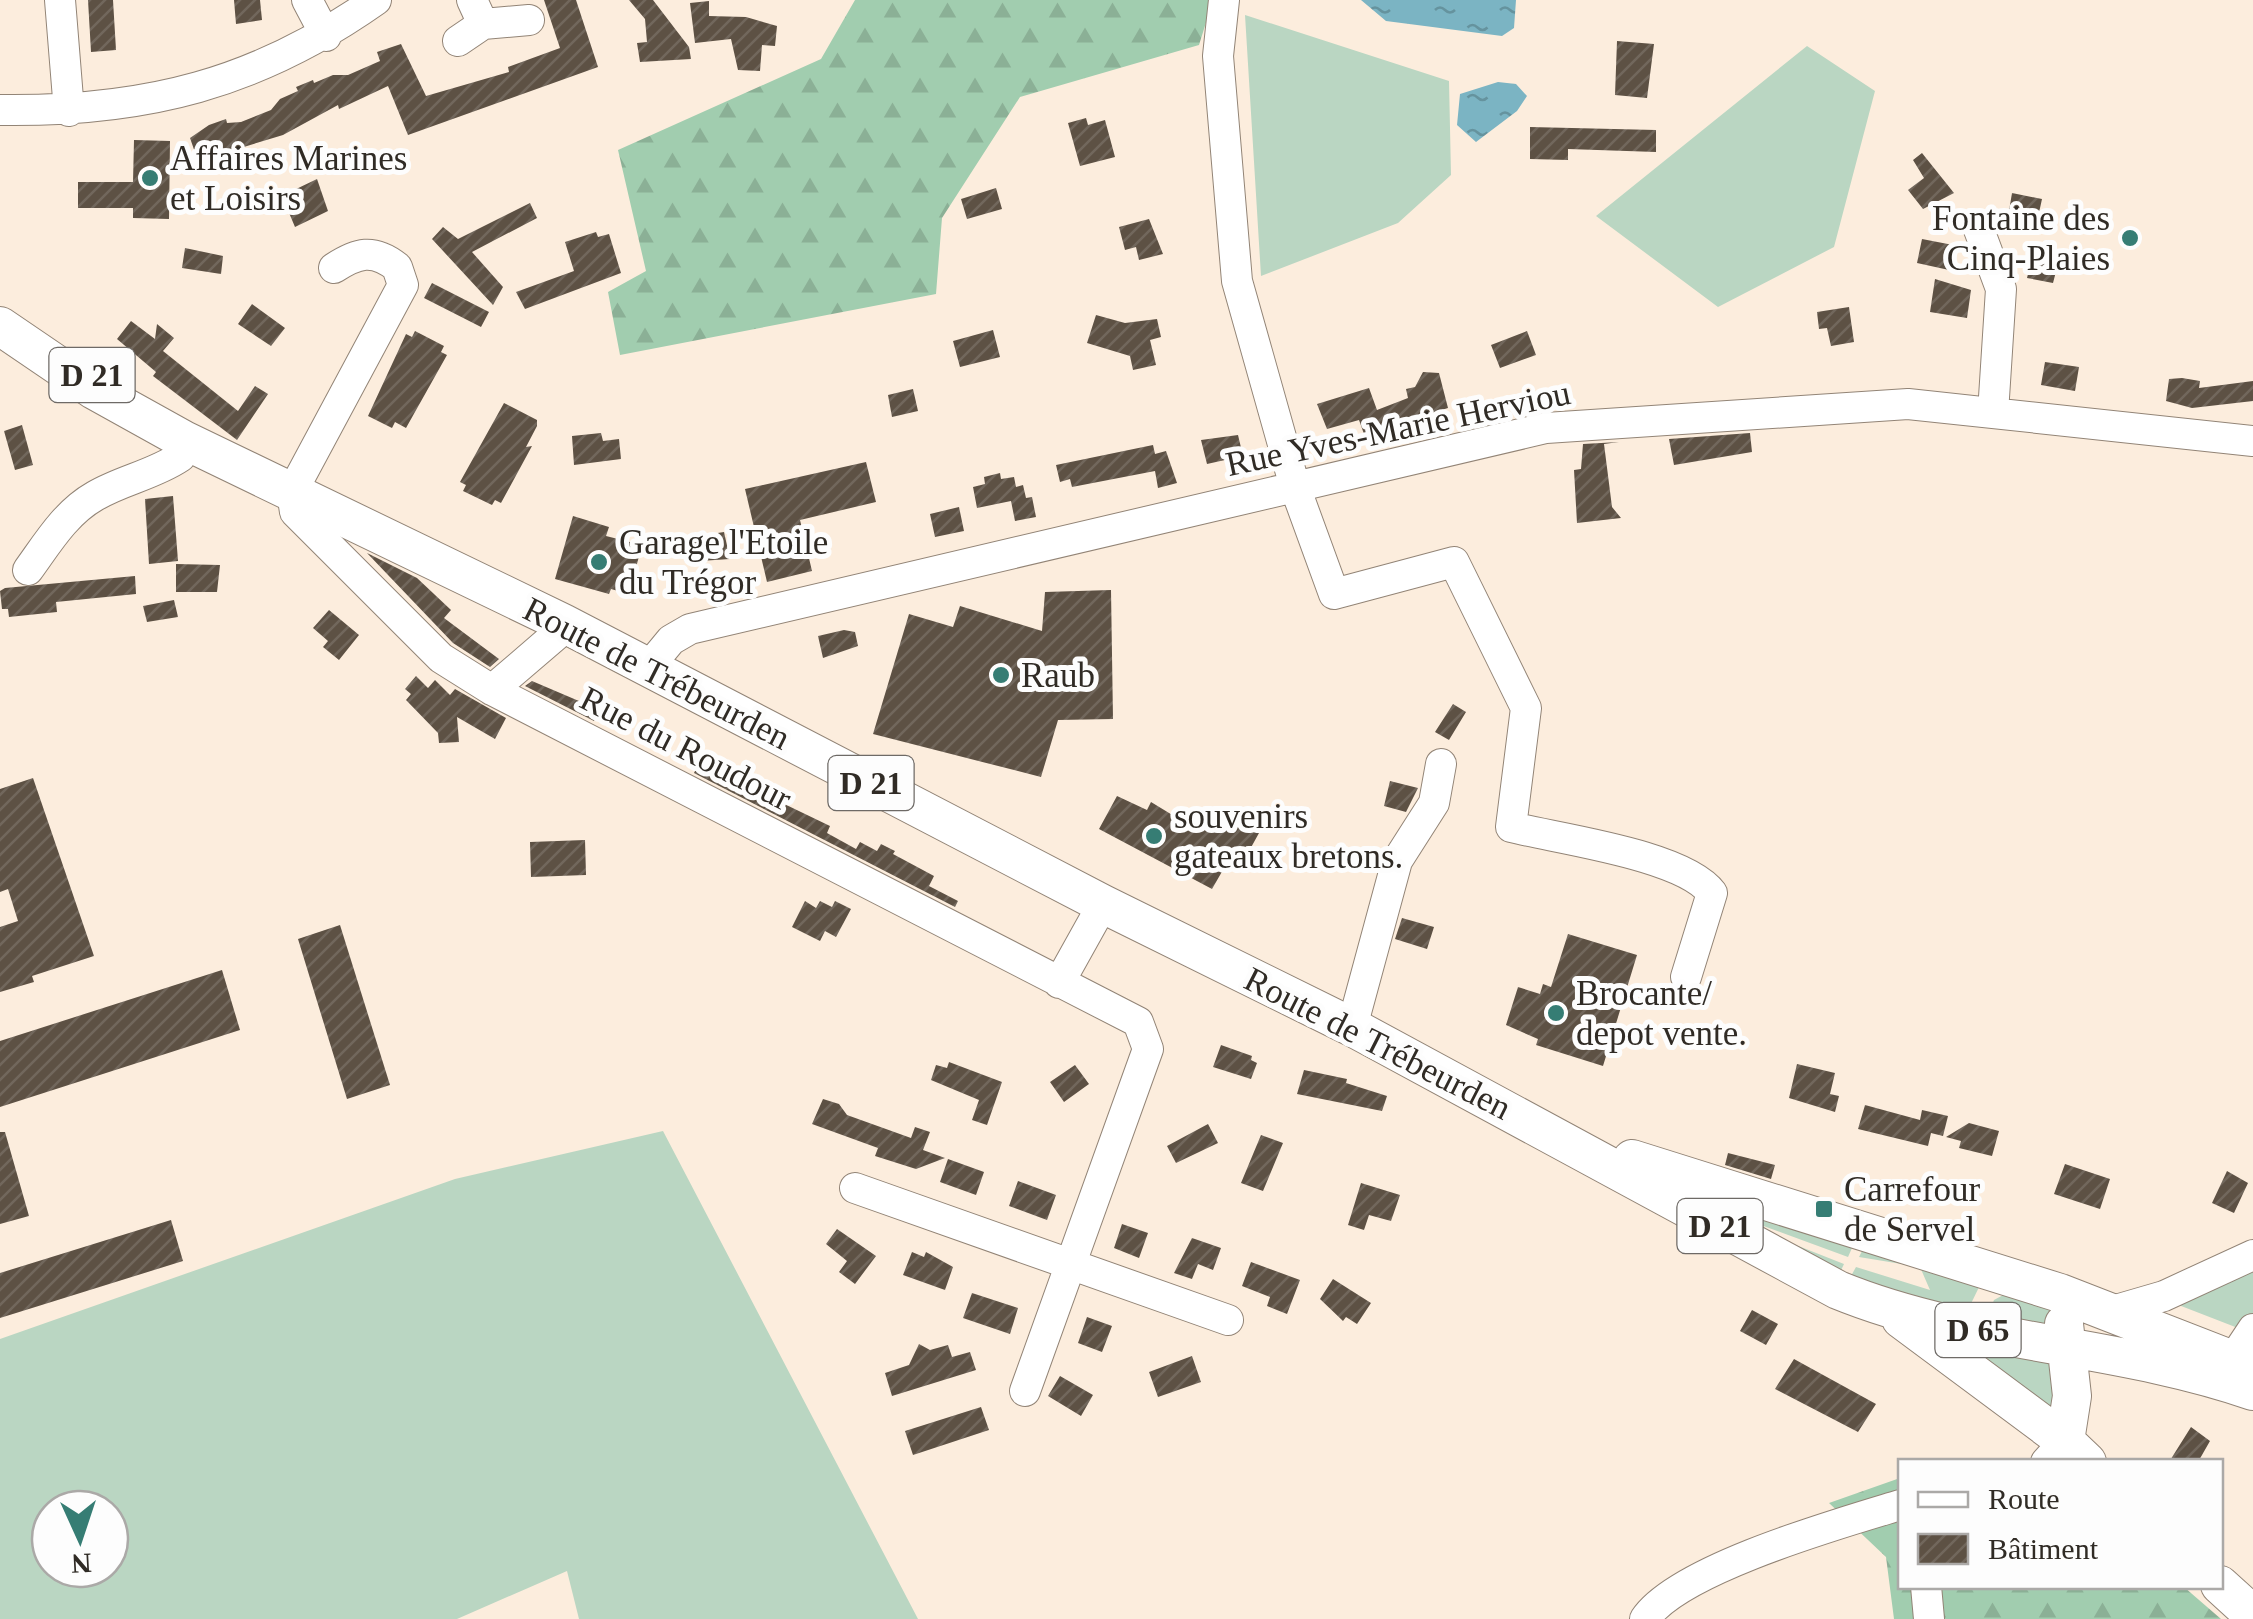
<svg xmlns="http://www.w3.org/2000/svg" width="2253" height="1619" font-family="Georgia,serif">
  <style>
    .grass { fill: #bad6c2; fill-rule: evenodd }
    .forest { fill: url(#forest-firs) }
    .water { fill: url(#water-ripples) }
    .building { fill: url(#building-hatch) }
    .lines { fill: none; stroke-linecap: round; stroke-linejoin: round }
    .minor-casing { stroke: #928476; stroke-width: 32 }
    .major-casing { stroke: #928476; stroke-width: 40 }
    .minor { stroke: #fff; stroke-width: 30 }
    .major { stroke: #fff; stroke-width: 38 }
    .poi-dot { fill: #367d74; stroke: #fdfdfd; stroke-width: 4 }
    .labels { text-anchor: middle; stroke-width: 10; stroke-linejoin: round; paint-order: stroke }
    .shield { fill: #fdfdfd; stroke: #6e6a66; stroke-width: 2.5 }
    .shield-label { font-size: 32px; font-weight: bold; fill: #302b25 }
    .poi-label { font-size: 35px; fill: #302b25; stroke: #fdfdfd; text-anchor: start }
    .street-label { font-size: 35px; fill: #302b25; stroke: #fdfdfd }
  </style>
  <defs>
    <pattern id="forest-firs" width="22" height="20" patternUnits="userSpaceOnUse" patternTransform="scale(2.5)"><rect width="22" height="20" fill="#a1cdaf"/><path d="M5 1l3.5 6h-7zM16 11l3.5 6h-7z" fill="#8bb096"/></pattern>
    <pattern id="water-ripples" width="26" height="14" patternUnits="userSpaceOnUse" patternTransform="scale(2.5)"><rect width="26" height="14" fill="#7bb4c3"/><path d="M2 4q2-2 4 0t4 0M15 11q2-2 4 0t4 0" fill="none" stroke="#65939e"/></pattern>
    <pattern id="building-hatch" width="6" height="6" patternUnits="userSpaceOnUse" patternTransform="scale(2.5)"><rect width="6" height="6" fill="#5d5144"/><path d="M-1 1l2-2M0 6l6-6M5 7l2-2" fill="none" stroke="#71675c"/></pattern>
  </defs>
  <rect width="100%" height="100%" fill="#fceddd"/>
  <!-- grass -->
  <path class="grass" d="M1245,15L1449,81L1451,175L1398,223L1261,276Z
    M1807,46L1875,91L1834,247L1718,307L1596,216Z
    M663,1131L918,1619H579L567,1571L457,1619H0V1339L455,1179ZM50,1509H110V1569H50Z
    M1625,1165L1856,1239L1848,1257L1747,1220L1745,1225L1844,1264L1836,1281Z
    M1866,1243L1982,1281L1963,1320L1846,1285L1856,1267L1930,1290L1920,1267L1859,1257Z
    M2253,1267V1315L2243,1330L2176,1304Z
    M2005,1294L2043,1301L2050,1311L2056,1336L1988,1315L1994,1300Z
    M1983,1347L2059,1353L2063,1433L1989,1371Z"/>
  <!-- forest -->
  <path class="forest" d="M855,0H1213L1199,45L1020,97L942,218L936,294L620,355L608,292L646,271L618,150L821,59Z
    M1900,1478V1586L2184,1587L2221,1619H1894L1886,1557L1829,1503Z"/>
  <!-- water -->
  <path class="water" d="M1361,0H1516L1514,28L1502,36L1386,21Z
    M1498,82L1516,84L1527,96L1517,111L1476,142L1457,125L1460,94Z"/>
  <!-- building -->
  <path class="building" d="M88,0H113L116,50L91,52Z
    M234,0H260L262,20L236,24Z
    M544,0H576L598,67L408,135L388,86L339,109L338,105L283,135L198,161L190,138L209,125L226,119L227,123L241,122L271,110L280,99L298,91L296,87L313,80L314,83L333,75H348L380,61L377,52L401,44L426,96L509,72L508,67L560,48Z
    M629,0H653L689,47L691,59L640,62L637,43L647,42L645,19Z
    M709,1V16L746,17L777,26L775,46L762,45L760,71L738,70L731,39L695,43L690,3Z
    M1617,41L1654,44L1647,98L1615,95Z
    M1086,118L1088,125L1105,120L1115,157L1080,166L1068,123Z
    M1530,127L1656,130V152L1568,149V160L1530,159Z
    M134,140L170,141L169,219L133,218V208H78V182H133Z
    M1922,153L1954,193L1923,209L1908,190L1924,178L1913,160Z
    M317,179L328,211L295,227L284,201L294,196L292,191Z
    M996,188L1002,209L967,219L961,199Z
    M2012,193L2042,199L2037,222L2027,220L2025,226L2007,223Z
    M530,203L537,218L472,252L503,287L493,305L432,239L443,227L458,239Z
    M1149,219L1163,254L1139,260L1136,247L1125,250L1119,227Z
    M596,232L598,237L609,234L621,273L525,309L516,292L574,271L565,242Z
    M1922,239L1953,245L1949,270L1917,263Z
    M185,248L223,256L221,274L182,268Z
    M2033,254L2059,260L2053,283L2027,278Z
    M1935,279L1971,290L1967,318L1930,312Z
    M432,283L489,312L481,327L424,298Z
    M252,304L285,328L271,346L238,324Z
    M1849,307L1854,342L1831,346L1827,328L1819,329L1817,312Z
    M1096,315L1125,323L1157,319L1161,337L1150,340L1156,365L1133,370L1130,356L1087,343Z
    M131,321L155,339L157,324L174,338L163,351L238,411L255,386L268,394L237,440L153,376L156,372L117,339Z
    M993,330L1000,357L960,367L953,341Z
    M415,331L444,346L441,352L447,355L406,428L395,422L392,428L368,416L406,334L412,337Z
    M1527,331L1536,355L1500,368L1491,345Z
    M2045,362L2079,367L2075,391L2041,385Z
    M1423,372L1439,373L1448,408L1364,434L1359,420L1327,429L1317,404L1369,388L1377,410L1408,398L1406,389L1415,387Z
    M2182,378L2200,381L2199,388L2253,381V401L2192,408L2166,401L2169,379Z
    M913,389L918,411L892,417L888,395Z
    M504,403L537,420V426L526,447L532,446L501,503L495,500L492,505L463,491L466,485L460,482Z
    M22,425L33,465L15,470L4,431Z
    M601,433L603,441L619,439L621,459L574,465L572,436Z
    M1750,433L1752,452L1674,465L1669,439Z
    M1238,435L1243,456L1207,464L1201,440Z
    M1619,442L1604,444L1612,507L1621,518L1577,523L1574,470L1581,469L1583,444Z
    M1153,445L1155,454L1166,451L1177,483L1158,488L1155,471L1072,487L1070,479L1060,482L1056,465Z
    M866,462L876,502L800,520L812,571L767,582L745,489Z
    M1000,473L1001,479L1014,477L1016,487L1023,485L1026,498L1032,497L1036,517L1015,521L1011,501L977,508L973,487L985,484L984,477Z
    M173,496L178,561L149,564L145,499Z
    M959,507L964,531L935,537L930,514Z
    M573,516L609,527L606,536L642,545L629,594L611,589L609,594L555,579Z
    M724,532L730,559L685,562L680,539Z
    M367,553L417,578L451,610L444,618L499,659L490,667L453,643Z
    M176,564L220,565L217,592H176Z
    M135,576L136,594L56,602L57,612L9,617L8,609H2L0,591L5,588Z
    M1111,590L1113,719L1058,720L1041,777L873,734L909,614L953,627L960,606L1042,631L1045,592Z
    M174,600L178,617L147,622L143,606Z
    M329,610L359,635L339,660L323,647L328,641L313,628Z
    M844,630L855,632L858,646L823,658L818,636Z
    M416,676L428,688L435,680L450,695L455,689L506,718L495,739L457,717L459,742L439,743L438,733L406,700L411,694L405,689Z
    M532,681L600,710L594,721L525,686Z
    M1453,704L1466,712L1449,740L1435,732Z
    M699,763L830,826L827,833L856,849L860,842L877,851L881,844L895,851L893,854L934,876L929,886L958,901L955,907L694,773Z
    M33,778L94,956L32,976L34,982L0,992V927L18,921L8,889L0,892V789Z
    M1390,781L1418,788L1406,812L1384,806Z
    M1117,796L1147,810L1151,802L1174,816L1178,810L1225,831L1229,824L1259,833L1243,862L1231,856L1212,889L1099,829Z
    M585,840L586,875L531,877L530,842Z
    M805,901L816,908L820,901L832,907L835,901L851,909L836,937L825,931L820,941L792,927Z
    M1402,918L1434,927L1427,949L1395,939Z
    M340,925L390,1085L347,1099L298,939Z
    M1568,934L1637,955L1603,1066L1536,1045L1538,1039L1506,1025L1518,987L1540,994L1543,984L1551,987Z
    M222,970L240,1030L0,1107V1041Z
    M1221,1045L1252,1056L1251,1060L1257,1063L1251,1079L1213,1067Z
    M949,1062L1002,1082L987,1125L972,1120L979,1100L931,1080L936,1065L947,1068Z
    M1797,1064L1835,1073L1830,1094L1839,1096L1835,1112L1789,1098Z
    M1075,1065L1089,1084L1064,1102L1050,1082Z
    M1304,1070L1347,1079L1346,1083L1387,1096L1382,1111L1297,1094Z
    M823,1099L839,1104L847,1115L911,1138L915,1127L930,1132L923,1150L945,1158L916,1169L875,1156L878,1148L812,1124Z
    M1865,1105L1920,1120L1922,1110L1948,1116L1943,1136L1931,1133L1928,1146L1858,1129Z
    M1969,1123L1999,1131L1992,1156L1959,1148L1961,1141L1946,1137Z
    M1208,1124L1218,1143L1176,1163L1167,1146Z
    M0,1132H5L29,1216L0,1224Z
    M1261,1135L1283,1143L1263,1191L1241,1183Z
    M1728,1153L1775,1165L1771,1179L1725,1165Z
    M948,1159L984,1172L976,1195L940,1182Z
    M2065,1164L2110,1179L2100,1209L2054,1194Z
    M2227,1171L2248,1183L2234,1213L2212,1203Z
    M1018,1181L1056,1195L1047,1220L1009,1206Z
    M1361,1183L1400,1195L1391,1221L1369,1215L1364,1230L1348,1225Z
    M171,1220L183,1261L0,1318V1273Z
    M1122,1224L1148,1233L1139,1258L1114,1248Z
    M837,1229L876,1256L855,1284L839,1272L847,1261L826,1244Z
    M1192,1238L1221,1248L1213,1270L1198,1264L1192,1279L1174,1273Z
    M912,1252L924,1257L926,1252L953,1267L945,1290L903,1275Z
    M1251,1262L1300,1280L1287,1314L1267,1306L1270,1297L1242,1286Z
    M1333,1279L1371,1303L1357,1324L1346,1317L1343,1321L1320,1299Z
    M972,1293L1018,1308L1010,1334L963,1318Z
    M1752,1310L1778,1324L1766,1345L1740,1331Z
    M1087,1317L1112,1326L1102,1352L1078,1343Z
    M919,1344L930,1350L948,1345L952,1357L970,1352L976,1370L892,1396L885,1373L909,1365Z
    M1192,1356L1201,1382L1158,1397L1149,1372Z
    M1794,1359L1876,1404L1858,1432L1775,1389Z
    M1060,1376L1093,1395L1081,1416L1048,1396Z
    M981,1407L989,1430L913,1455L905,1431Z
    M2191,1427L2210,1441L2198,1462H2169Z"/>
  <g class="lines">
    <!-- minor casing -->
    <g class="minor-casing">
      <path id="minor" d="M60,0L69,111
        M307,0L326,36
        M1224,0L1218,56L1237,281L1295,487L1334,594L1454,562L1526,708L1511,827C1559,839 1684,855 1712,893L1686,977
        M483,24L529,20
        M458,41L483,24L472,0
        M0,110C145,112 257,84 376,0
        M1978,227L2001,289L1993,413
        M334,268C357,253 373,248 397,267L403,285L292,492L295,512L441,658L492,690L1138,1022L1148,1049L1025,1391
        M28,570C47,544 65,513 95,496C122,480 153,475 180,457L184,440
        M647,669L671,640L690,629L1546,428L1908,404L2253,441
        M492,690L556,635L563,623
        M1059,983L1103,904
        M1352,1027L1397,861L1434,803L1441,764
        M855,1188L1228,1320
        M2109,1312L2164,1296L2253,1255
        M2221,1377L2253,1329
        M2046,1462L2065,1441
        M1926,1586L1929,1619
        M1645,1619C1678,1569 1841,1523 1900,1505"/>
    </g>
    <!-- major casing -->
    <g class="major-casing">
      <path id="major" d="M0,326L94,390L184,440L563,623L1103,904L1352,1027L1838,1290C1970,1344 2118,1344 2253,1391
        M1632,1159L2060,1293L2253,1368
        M1901,1319L2065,1441L2087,1462
        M2064,1324L2072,1396L2065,1441
        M2220,1585L2253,1615"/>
    </g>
    <!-- minor -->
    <use href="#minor" class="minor"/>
    <!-- major -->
    <use href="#major" class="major"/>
  </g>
  <!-- markers -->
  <g class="poi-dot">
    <circle cx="150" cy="178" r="10"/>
    <circle cx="2130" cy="238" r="10"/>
    <circle cx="599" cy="562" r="10"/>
    <circle cx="1001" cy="675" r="10"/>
    <circle cx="1154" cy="836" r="10"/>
    <circle cx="1556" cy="1013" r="10"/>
    <rect x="1814" y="1199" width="20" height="20" rx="5"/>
  </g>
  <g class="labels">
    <!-- shield labels -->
    <g class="shield">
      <rect x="49.5" y="348" width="85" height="54" rx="8"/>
      <rect x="828.5" y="756" width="85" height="54" rx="8"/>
      <rect x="1677.5" y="1199" width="85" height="54" rx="8"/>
      <rect x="1935.5" y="1303" width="85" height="54" rx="8"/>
    </g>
    <g class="shield-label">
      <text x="92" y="386">D 21</text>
      <text x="871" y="794">D 21</text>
      <text x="1720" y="1237">D 21</text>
      <text x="1978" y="1341">D 65</text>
    </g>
    <!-- poi labels -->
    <g class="poi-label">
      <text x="170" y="170">Affaires Marines<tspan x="170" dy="40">et Loisirs</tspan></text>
      <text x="2110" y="230" text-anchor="end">Fontaine des<tspan x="2110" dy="40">Cinq-Plaies</tspan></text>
      <text x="619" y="554">Garage l'Etoile<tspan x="619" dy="40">du Trégor</tspan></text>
      <text x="1021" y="687">Raub</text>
      <text x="1174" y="828">souvenirs<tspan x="1174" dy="40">gateaux bretons.</tspan></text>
      <text x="1576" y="1005">Brocante/<tspan x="1576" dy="40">depot vente.</tspan></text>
      <text x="1844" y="1201">Carrefour<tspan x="1844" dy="40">de Servel</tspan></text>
    </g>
    <!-- street labels -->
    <g class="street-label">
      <text transform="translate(1398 428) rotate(-12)" y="12">Rue Yves-Marie Herviou</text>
      <text transform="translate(657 673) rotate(27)" y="12">Route de Trébeurden</text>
      <text transform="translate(686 748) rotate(27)" y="12">Rue du Roudour</text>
      <text transform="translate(1378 1043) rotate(27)" y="12">Route de Trébeurden</text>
    </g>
  </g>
  <!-- legend -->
  <rect x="1898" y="1459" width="325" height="130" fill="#fdfdfd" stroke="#aba9a7" stroke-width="2.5"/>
  <rect x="1918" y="1492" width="50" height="15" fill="#ffffff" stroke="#aba9a7" stroke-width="2.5"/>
  <text x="1988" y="1509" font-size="30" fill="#302b25">Route</text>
  <rect x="1918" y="1534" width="50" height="30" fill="url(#building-hatch)" stroke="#aba9a7" stroke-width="2.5"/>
  <text x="1988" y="1559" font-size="30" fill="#302b25">Bâtiment</text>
  <!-- north arrow -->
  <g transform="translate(80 1539) rotate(177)"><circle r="48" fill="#fdfdfd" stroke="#aba9a7" stroke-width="2.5"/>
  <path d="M0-8L18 38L0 25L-18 38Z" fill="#367d74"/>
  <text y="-15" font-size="28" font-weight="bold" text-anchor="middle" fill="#302b25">N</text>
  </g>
</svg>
